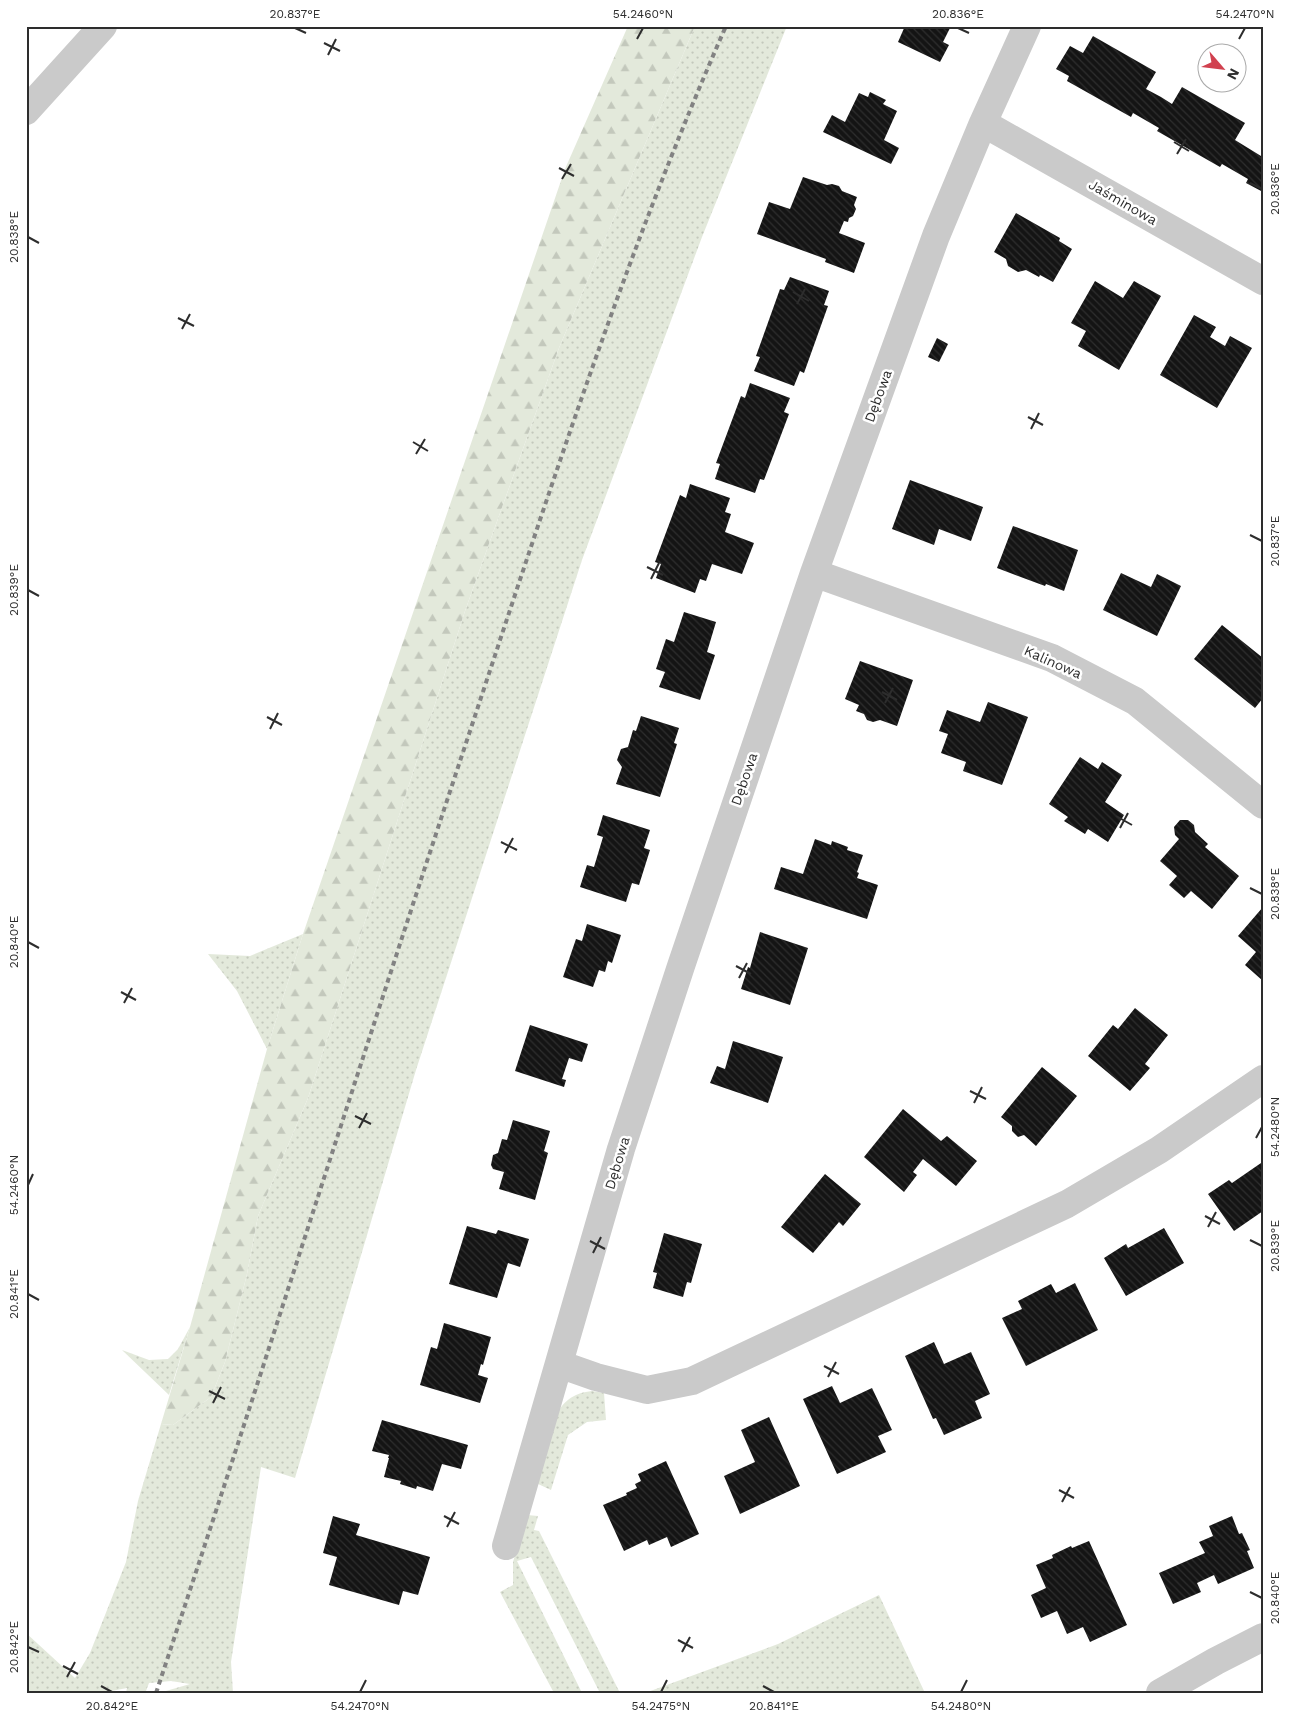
<svg xmlns="http://www.w3.org/2000/svg" width="1289" height="1719" font-family="'Work Sans',sans-serif">
  <style>
    .grass { fill: url(#grass-dots) }
    .forest { fill: url(#forest-firs) }
    .building { fill: url(#building-back-hatch) }
    .lines { fill: none; stroke-linecap: round; stroke-linejoin: round }
    .minor { stroke: #cacaca; stroke-width: 28 }
    .rail { stroke: #828282; stroke-width: 4; stroke-dasharray: 5 4; stroke-linecap: butt }
    .ticks { fill: none; stroke: #2d2d2d; stroke-width: 2 }
    .labels { text-anchor: middle; stroke-width: 5; stroke-linejoin: round; paint-order: stroke }
    .street-label { font-size: 14px; fill: #2d2d2d; stroke: #fff }
    .neatline { fill: none; stroke: #2d2d2d; stroke-width: 2 }
    .ticks-label { font-size: 12px; text-anchor: middle; fill: #2d2d2d }
  </style>
  <defs>
    <pattern id="grass-dots" width="8" height="8" patternUnits="userSpaceOnUse" patternTransform="scale(1.25)"><rect width="8" height="8" fill="#e3e9db"/><path d="M2 2h.1M6 6h.1" fill="none" stroke="#c3c8bc" stroke-width="1.8" stroke-linecap="round"/></pattern>
    <pattern id="forest-firs" width="22" height="20" patternUnits="userSpaceOnUse" patternTransform="scale(1.25)"><rect width="22" height="20" fill="#e3e9db"/><path d="M5 1l3.5 6h-7zM16 11l3.5 6h-7z" fill="#c3c8bc"/></pattern>
    <pattern id="building-back-hatch" width="6" height="6" patternUnits="userSpaceOnUse" patternTransform="scale(1.25)"><rect width="6" height="6" fill="#141414"/><path d="M-1 5l2 2M0 0l6 6M5-1l2 2" fill="none" stroke="#2e2e2e"/></pattern>
  </defs>
  <rect width="100%" height="100%" fill="#fff"/>
  <!-- grass -->
  <path class="grass" d="M695,26H787L702,237L582,560L416,1070L295,1478L261,1467L231,1662L233,1693H159L190,1684L171,1681L149,1683L146,1691L126,1693L127,1688L101,1693H26V1633L75,1678L90,1653L126,1562L138,1501L161,1424L173,1425L211,1397L225,1362L247,1274L258,1216L308,1098L465,611L559,348Z
    M303,934L267,1049L237,991L208,954L250,956Z
    M190,1327L169,1395L122,1350L149,1360L168,1359L178,1349Z
    M592,1391L604,1393L606,1420L587,1422L568,1435L551,1490L536,1483L556,1415C565,1399 575,1393 592,1391Z
    M527,1515L538,1516L534,1530L539,1531L620,1693H600L531,1557L517,1561L582,1693H554L500,1592L513,1585V1562Z
    M879,1595L925,1693H645L778,1644Z"/>
  <!-- forest -->
  <path class="forest" d="M628,26H695L559,348L465,611L308,1098L258,1216L247,1274L225,1362L211,1397L173,1425L161,1424L190,1327L267,1049L303,934L565,169Z"/>
  <!-- building -->
  <path class="building" d="M905,26H951L943,42L949,45L940,62L898,42Z
    M1093,36L1156,72L1146,89L1161,97L1172,104L1182,87L1245,123L1235,140L1261,156L1263,153V192L1246,183L1248,179L1222,164L1220,167L1157,131L1159,128L1133,113L1131,117L1067,81L1069,76L1056,69L1070,46L1083,53Z
    M870,92L886,100L883,104L897,111L884,140L899,148L891,164L823,132L832,115L845,122L859,93L868,97Z
    M803,177L827,185L832,184L839,186L842,191L857,197L854,205L856,209L853,216L849,218L848,222L844,221L839,233L865,243L854,273L825,262L826,259L757,234L769,202L790,209Z
    M1016,213L1060,238L1059,241L1072,249L1053,282L1040,275L1039,277L1026,270L1018,272L1008,266L1006,259L994,252Z
    M790,277L829,291L824,305L828,306L804,373L800,371L794,386L754,371L760,357L756,356L780,289L784,290Z
    M1095,281L1123,298L1134,281L1161,296L1119,370L1078,346L1086,331L1071,323Z
    M1194,315L1216,327L1210,337L1225,346L1230,336L1252,348L1217,408L1160,375Z
    M937,338L948,344L939,362L928,357Z
    M750,383L790,398L784,412L789,414L764,480L760,479L755,493L715,479L720,464L716,463L741,396L745,398Z
    M910,480L983,507L971,541L939,529L934,545L892,529Z
    M690,484L730,498L725,512L731,514L725,532L754,543L742,574L712,564L706,581L700,579L695,593L656,578L661,564L655,562L680,495L686,498Z
    M1013,526L1078,550L1064,591L1046,584L1045,586L997,568Z
    M1121,573L1151,587L1157,574L1181,586L1157,636L1103,610Z
    M684,612L716,622L707,652L715,655L700,700L659,687L665,672L656,669L666,639L674,642Z
    M1222,625L1263,658V698L1255,708L1194,659Z
    M860,661L913,680L897,726L880,720L873,722L867,720L864,714L856,711L859,705L845,699Z
    M988,702L1028,717L1002,785L963,771L966,762L941,753L948,734L939,731L947,710L980,722Z
    M641,716L679,728L674,743L677,744L660,797L616,784L622,767L617,760L621,749L628,747L633,730L636,731Z
    M1080,757L1098,769L1102,762L1122,775L1105,802L1124,815L1108,842L1088,829L1085,834L1064,821L1068,817L1049,804Z
    M603,815L650,830L644,848L650,850L639,885L632,883L626,902L580,887L587,865L594,867L603,837L597,835Z
    M1180,820H1188L1194,825L1195,832L1208,844L1205,847L1239,876L1212,909L1191,891L1184,898L1169,885L1177,876L1160,861L1179,839L1175,835L1174,827Z
    M815,839L831,845L832,841L848,847L847,850L863,855L857,872L859,873L857,878L878,885L867,919L774,889L781,867L803,874Z
    M1263,907V981L1245,965L1256,952L1238,936Z
    M587,924L621,935L612,963L608,961L605,972L599,970L593,987L563,977L576,939L582,941Z
    M760,932L808,948L790,1005L741,989L748,967L750,968Z
    M1135,1008L1168,1035L1145,1064L1150,1068L1130,1091L1088,1056L1113,1025L1118,1029Z
    M530,1025L588,1044L582,1062L569,1058L562,1079L566,1080L564,1087L515,1071Z
    M733,1041L783,1057L768,1103L710,1083L717,1066L725,1069Z
    M1042,1067L1077,1096L1036,1146L1024,1135L1018,1137L1012,1131V1126L1001,1117Z
    M903,1109L941,1141L947,1136L977,1161L956,1186L923,1159L913,1172L917,1175L904,1192L864,1157Z
    M513,1120L550,1131L544,1151L548,1153L535,1200L499,1189L504,1172L493,1169L491,1165L493,1155L498,1153L502,1139L507,1140Z
    M1261,1163L1263,1166V1211L1234,1231L1208,1194L1229,1180L1232,1183Z
    M825,1174L861,1204L843,1226L839,1222L813,1253L781,1227Z
    M467,1226L496,1234L498,1230L529,1239L520,1267L508,1263L497,1298L449,1284Z
    M1164,1228L1184,1263L1126,1296L1104,1258L1126,1244L1128,1248Z
    M664,1233L702,1244L691,1283L687,1282L683,1297L653,1288L657,1273L653,1272Z
    M1075,1283L1098,1330L1026,1366L1002,1318L1022,1309L1018,1301L1051,1284L1056,1293Z
    M444,1323L491,1337L483,1365L481,1364L478,1375L488,1378L480,1403L420,1385L431,1347L437,1349Z
    M934,1342L944,1364L971,1352L990,1394L975,1401L982,1418L944,1435L936,1418L933,1419L905,1356Z
    M832,1386L840,1403L872,1388L892,1430L878,1436L886,1452L837,1474L803,1399Z
    M769,1417L800,1486L740,1514L724,1476L755,1462L741,1430Z
    M382,1420L468,1445L461,1469L442,1464L433,1491L417,1486L416,1489L400,1484L401,1481L384,1477L389,1458H388L389,1455L372,1451Z
    M666,1461L699,1534L671,1547L667,1537L649,1545L647,1540L624,1551L603,1505L627,1495L626,1493L637,1488L635,1484L641,1481L638,1474Z
    M333,1516L360,1524L356,1535L430,1557L418,1595L403,1591L399,1605L329,1585L337,1557L323,1553Z
    M1232,1516L1239,1534L1242,1533L1250,1550L1247,1551L1254,1568L1218,1584L1214,1575L1197,1583L1201,1592L1173,1604L1159,1573L1205,1553L1199,1542L1213,1536L1209,1526Z
    M1089,1541L1127,1625L1090,1642L1083,1627L1067,1634L1057,1611L1041,1618L1031,1595L1046,1588L1036,1565L1053,1558L1052,1555L1071,1546L1072,1548Z"/>
  <g class="lines">
    <!-- minor -->
    <path class="minor" d="M26,111L103,26
      M983,123L1263,281
      M814,573L1052,658L1135,701L1263,805
      M559,1364L596,1377L647,1390L692,1381L1067,1204L1159,1150L1263,1079
      M506,1546L621,1149L681,966L814,573L936,236L983,123L1027,26
      M1160,1693L1216,1661L1263,1637"/>
    <!-- rail -->
    <path class="rail" d="M156,1693C263,1371 365,1047 472,725C550,489 626,253 726,26"/>
  </g>
  <!-- ticks -->
  <path class="ticks" d="M295,28L306,33M958,28L969,33M637,39L643,28M1239,39L1245,28M324,43L340,51M328,55L336,39M1174,142L1189,151M1177,154L1186,139M559,168L574,176M562,179L571,164M1250,183L1262,189M28,237L39,243M793,292L809,301M797,304L805,289M178,318L194,326M182,329L190,314M1028,417L1043,425M1031,429L1039,413M413,442L428,451M416,454L425,439M1250,535L1262,541M647,567L663,575M651,579L659,563M28,590L39,596M882,692L897,700M885,703L893,688M267,717L282,725M270,729L278,713M1116,816L1132,825M1120,828L1128,813M501,842L517,850M505,853L513,838M1250,888L1262,894M28,942L39,948M736,966L751,974M739,978L747,963M121,992L136,1000M124,1003L132,988M970,1091L986,1099M974,1103L982,1087M355,1116L371,1124M359,1128L367,1113M1256,1138L1262,1127M28,1185L33,1174M1205,1216L1220,1224M1208,1227L1216,1212M1250,1240L1262,1246M590,1241L605,1249M593,1253L601,1237M28,1294L39,1300M824,1366L839,1374M828,1377L836,1362M209,1391L225,1399M213,1403L221,1387M1059,1490L1074,1498M1062,1502L1070,1487M444,1516L459,1524M447,1527L455,1512M1250,1592L1262,1598M678,1640L693,1648M28,1647L39,1652M682,1652L690,1637M63,1666L78,1674M67,1677L75,1662M101,1686L112,1692M763,1686L774,1692M360,1692L366,1680M661,1692L667,1680M961,1692L967,1680"/>
  <g class="labels">
    <!-- street labels -->
    <g class="street-label">
      <text transform="translate(1123 202) rotate(30)" y="5">Jaśminowa</text>
      <text transform="translate(878 396) rotate(-70)" y="5">Dębowa</text>
      <text transform="translate(1053 662) rotate(24)" y="5">Kalinowa</text>
      <text transform="translate(744 779) rotate(-71)" y="5">Dębowa</text>
      <text transform="translate(617 1163) rotate(-73)" y="5">Dębowa</text>
    </g>
  </g>
  <!-- border -->
  <rect width="1289" height="1719" fill="none" stroke="#ffffff" stroke-width="55"/>
  <!-- north arrow -->
  <g transform="translate(1222 68) rotate(118)"><circle r="24" fill="#ffffff" stroke="#ababab"/>
  <path d="M0-4L9 19L0 12L-9 19Z" fill="#d1414f"/>
  <text y="-8" font-size="14" font-weight="bold" text-anchor="middle" fill="#2d2d2d">N</text>
  </g>
  <rect x="28" y="28" width="1234" height="1664" class="neatline"/>
  <g class="ticks-label">
    <text x="295" y="18">20.837°E</text>
    <text x="643" y="18">54.2460°N</text>
    <text x="958" y="18">20.836°E</text>
    <text x="1245" y="18">54.2470°N</text>
    <text transform="translate(1275 189) rotate(-90)" y="4">20.836°E</text>
    <text transform="translate(14 237) rotate(-90)" y="4">20.838°E</text>
    <text transform="translate(1275 541) rotate(-90)" y="4">20.837°E</text>
    <text transform="translate(14 590) rotate(-90)" y="4">20.839°E</text>
    <text transform="translate(1275 894) rotate(-90)" y="4">20.838°E</text>
    <text transform="translate(14 942) rotate(-90)" y="4">20.840°E</text>
    <text transform="translate(1275 1127) rotate(-90)" y="4">54.2480°N</text>
    <text transform="translate(14 1185) rotate(-90)" y="4">54.2460°N</text>
    <text transform="translate(1275 1246) rotate(-90)" y="4">20.839°E</text>
    <text transform="translate(14 1294) rotate(-90)" y="4">20.841°E</text>
    <text transform="translate(1275 1598) rotate(-90)" y="4">20.840°E</text>
    <text transform="translate(14 1647) rotate(-90)" y="4">20.842°E</text>
    <text x="112" y="1710">20.842°E</text>
    <text x="360" y="1710">54.2470°N</text>
    <text x="661" y="1710">54.2475°N</text>
    <text x="774" y="1710">20.841°E</text>
    <text x="961" y="1710">54.2480°N</text>
  </g>
</svg>
